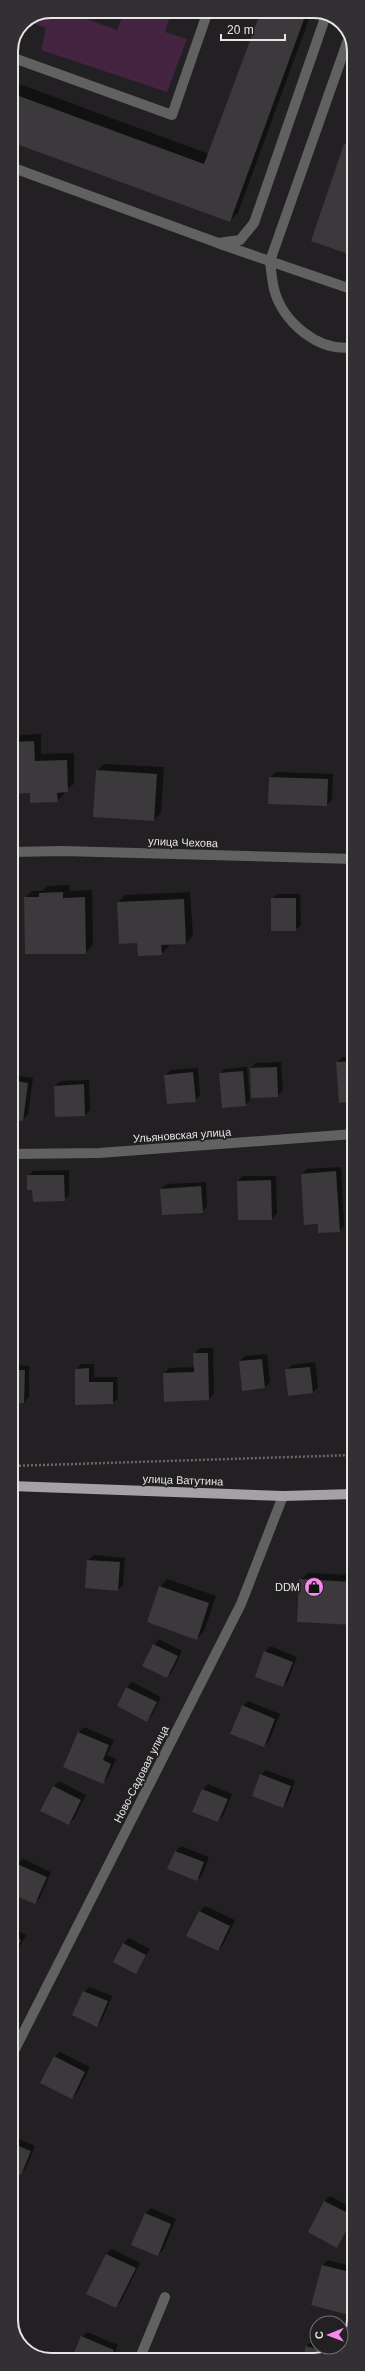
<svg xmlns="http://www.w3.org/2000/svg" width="365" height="2371" font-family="Helvetica,sans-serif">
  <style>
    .green { fill: #442440 }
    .shadow { fill: #0007 }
    .building { fill: #3b393b }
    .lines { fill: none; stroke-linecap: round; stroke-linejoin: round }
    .path { stroke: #6a6869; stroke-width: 2.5; stroke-dasharray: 2 2; stroke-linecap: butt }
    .minor { stroke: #626162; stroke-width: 10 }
    .major { stroke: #a4a2a4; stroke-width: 10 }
    .labels { text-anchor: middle; stroke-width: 3.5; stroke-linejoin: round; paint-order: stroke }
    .street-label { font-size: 11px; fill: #e7e5e6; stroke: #222022 }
    .poi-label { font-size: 11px; fill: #e7e5e6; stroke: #222022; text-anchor: end }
    .rim { fill: none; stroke: #e7e5e6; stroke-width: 2 }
  </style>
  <rect width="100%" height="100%" fill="#222022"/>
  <!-- green -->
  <path class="green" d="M51,11H64L117,30L125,11H154L170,16L165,32L187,39L167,92L41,50L46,28L27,21Z"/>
  <!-- shadow -->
  <path class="shadow" d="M262,11H312L238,213L229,221L11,141V81L209,154Z
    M347,142L354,144V255L345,145Z
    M41,734V754L74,753V784L64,791V794L57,801L14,742L21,735Z
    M104,764L164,767L161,813L154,820L97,771Z
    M276,772L333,774L332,800L326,805L270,777Z
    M70,885V891L92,890L93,945L85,953L25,898L32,891H42L47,886Z
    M190,892L193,935L186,943L169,944V946L161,954L138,942L118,903L125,895Z
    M278,894H300L301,925L295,930L272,899Z
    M342,1057H354V1101L337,1063Z
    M281,1062L283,1091L277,1096L251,1068L256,1063Z
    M247,1067L250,1100L245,1105L220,1074L225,1069Z
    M198,1068L200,1095L195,1101L165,1075L171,1070Z
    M11,1075L33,1078L28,1115L22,1120L11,1119Z
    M89,1080L90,1110L85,1115L56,1116L55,1086L60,1081Z
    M341,1167L344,1226L339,1231L318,1223L302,1174L307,1169Z
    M69,1170V1195L64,1200L33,1189L28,1176L33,1171Z
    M243,1176H276L277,1214L271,1219L238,1181Z
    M206,1182L207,1206L202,1212L161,1189L167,1184Z
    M200,1348H213L214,1394L209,1399L164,1374L169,1368L195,1367L194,1353Z
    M267,1354L270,1382L265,1387L243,1390L240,1361L245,1356Z
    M315,1362L318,1387L313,1392L286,1370L292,1365Z
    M81,1364H94V1377H117L118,1398L113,1403L76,1404V1369Z
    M11,1365L29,1366V1397L24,1402H11Z
    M94,1555L125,1558L123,1585L117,1590L88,1560Z
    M11,1556L19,1557L16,1594L11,1599Z
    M308,1573L354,1575V1624L300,1580Z
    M167,1579L216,1596L204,1631L197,1639L160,1587Z
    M159,1639L182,1651L172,1672L167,1677L154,1645Z
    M270,1646L297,1657L288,1681L283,1686L265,1652Z
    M132,1682L161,1697L152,1715L147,1720L118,1706L127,1688Z
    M248,1701L280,1714L269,1741L264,1746L243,1706Z
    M84,1727L114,1740L107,1755L116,1759L108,1777L102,1783L64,1766L79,1732Z
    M266,1770L295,1781L288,1801L282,1807L261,1775Z
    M59,1781L86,1795L74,1819L69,1824L54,1786Z
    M208,1784L232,1794L223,1816L218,1821L202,1790Z
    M181,1846L209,1857L202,1875L197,1880L169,1869L176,1851Z
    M23,1859L51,1872L40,1898L34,1903L17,1864Z
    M205,1906L235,1920L223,1945L218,1950L200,1911Z
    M11,1927L26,1935L11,1962Z
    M129,1938L150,1949L136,1973L115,1962L124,1943Z
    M89,1987L112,1996L102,2020L97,2026L84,1992Z
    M60,2052L90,2067L77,2093L72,2098L54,2057Z
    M12,2136L35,2146L26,2168L21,2173L11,2170Z
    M330,2196L354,2209V2218L337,2246L309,2232L325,2201Z
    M151,2208L176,2219L163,2250L158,2255L146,2213Z
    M112,2249L140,2263L121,2302L116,2307L106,2254Z
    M328,2260L354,2267V2307L348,2314L312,2304L323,2265Z
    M87,2332L118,2345L112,2360H72L82,2337Z
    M312,2341L317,2342V2347L339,2349L319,2360H303L307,2346Z"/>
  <!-- building -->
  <path class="building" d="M261,11H307L230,222L11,142V93L204,164Z
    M344,144L354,147V256L311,241Z
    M34,741L35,761L67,760L68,792L57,793L58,802L30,803V793L15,794L13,742Z
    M96,770L157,774L154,821L93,817Z
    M269,777L328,779L327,806L268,804Z
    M63,892V898L85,897L86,954H25L24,897H39V893Z
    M271,898H296V931H271Z
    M184,899L186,944L161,945L162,955L138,956L137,943L119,944L117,902Z
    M354,1061V1102L339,1103L336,1062Z
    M277,1067L278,1097L251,1098L250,1068Z
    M243,1071L246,1106L222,1108L219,1073Z
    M193,1072L196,1102L167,1104L164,1075Z
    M11,1080L28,1083L23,1121L11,1120Z
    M84,1084L85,1116L55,1117L54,1086Z
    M336,1171L340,1232L318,1233V1224L304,1225L301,1174Z
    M27,1175H64L65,1201L33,1202L32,1190H27Z
    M271,1180L272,1220H238L237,1181Z
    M201,1186L203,1213L162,1215L160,1189Z
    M193,1353H208L209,1400L164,1402L163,1373L194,1372Z
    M262,1359L265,1388L242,1391L239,1361Z
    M310,1367L313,1393L288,1396L285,1369Z
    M89,1368V1382H113V1404L75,1405V1369Z
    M11,1370H25L24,1403H11Z
    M87,1560L120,1562L118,1591L85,1588Z
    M11,1562H14L12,1585H11Z
    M299,1579L354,1582V1625L297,1622Z
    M159,1586L209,1603L197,1640L147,1622Z
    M153,1644L178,1656L167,1678L142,1666Z
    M264,1651L293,1662L283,1687L255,1677Z
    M126,1687L157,1702L147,1722L117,1706Z
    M242,1705L275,1719L264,1747L230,1734Z
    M78,1732L109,1745L103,1760L111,1764L103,1784L63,1767Z
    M260,1774L291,1786L283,1808L252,1796Z
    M53,1786L81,1800L69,1825L40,1811Z
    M202,1789L228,1799L218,1822L192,1812Z
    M175,1851L204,1862L197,1881L167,1869Z
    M17,1864L47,1877L35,1904L11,1894V1876Z
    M199,1911L230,1926L218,1951L186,1936Z
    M11,1935L21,1940L11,1959Z
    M123,1943L146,1955L136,1974L113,1962Z
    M83,1991L108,2001L97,2027L72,2015Z
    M54,2056L85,2072L72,2099L40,2083Z
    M11,2143L31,2151L21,2175L11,2171Z
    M324,2201L354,2216L337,2248L308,2232Z
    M145,2213L171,2224L158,2256L131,2245Z
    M106,2254L136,2268L116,2308L86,2294Z
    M322,2265L354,2273V2295L349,2315L311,2305Z
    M81,2336L114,2350L110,2360H71Z
    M306,2346L331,2353L319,2360H302Z"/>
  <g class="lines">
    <!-- path -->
    <path class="path" d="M11,1466L354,1455"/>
    <!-- minor -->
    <path class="minor" d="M349,37L270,261C271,270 272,280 274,289C282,321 318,353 354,347
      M11,57L172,115L208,11
      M11,167L218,243L240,240L254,223L326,15
      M220,244L354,290
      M11,852L63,851L354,859
      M11,1154L99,1153L354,1134
      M11,2057L241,1604L283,1496
      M139,2360L165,2297"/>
    <!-- major -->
    <path class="major" d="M11,1486L283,1496L354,1494"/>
  </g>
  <!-- icons -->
  <defs>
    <g id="shop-disc" transform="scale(1)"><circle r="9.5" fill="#f788ec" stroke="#222022"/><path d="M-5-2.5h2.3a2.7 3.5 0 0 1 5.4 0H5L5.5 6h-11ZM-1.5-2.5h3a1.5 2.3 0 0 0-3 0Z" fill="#111"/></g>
  </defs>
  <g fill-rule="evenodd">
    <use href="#shop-disc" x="314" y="1587"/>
  </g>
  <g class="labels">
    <!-- street labels -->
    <g class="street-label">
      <text transform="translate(183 842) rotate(2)" y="4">улица Чехова</text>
      <text transform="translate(182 1135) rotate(-4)" y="4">Ульяновская улица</text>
      <text transform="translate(183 1480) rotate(2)" y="4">улица Ватутина</text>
      <text transform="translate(141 1774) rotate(-63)" y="4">Ново-Садовая улица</text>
    </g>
    <!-- poi labels -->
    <g class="poi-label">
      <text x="300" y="1591">DDM</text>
    </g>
  </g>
  <!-- crop -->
  <path d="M0 0H365V2371H0ZM51 18H314A33 33 0 0 1 347 51V2320A33 33 0 0 1 314 2353H51A33 33 0 0 1 18 2320V51A33 33 0 0 1 51 18Z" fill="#323032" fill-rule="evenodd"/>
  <path class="rim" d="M51 18H314A33 33 0 0 1 347 51V2320A33 33 0 0 1 314 2353H51A33 33 0 0 1 18 2320V51A33 33 0 0 1 51 18Z"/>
  <!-- north arrow -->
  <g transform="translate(329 2335) rotate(269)"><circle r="19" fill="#222022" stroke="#716f70"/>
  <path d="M0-3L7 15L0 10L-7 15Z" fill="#f788ec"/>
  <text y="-6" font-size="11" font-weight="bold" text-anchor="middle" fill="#e7e5e6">С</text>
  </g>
  <!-- scale -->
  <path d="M221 34v6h64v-6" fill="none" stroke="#e7e5e6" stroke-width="2"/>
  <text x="227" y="34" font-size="12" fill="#e7e5e6" stroke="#222022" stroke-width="3" paint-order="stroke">20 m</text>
</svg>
